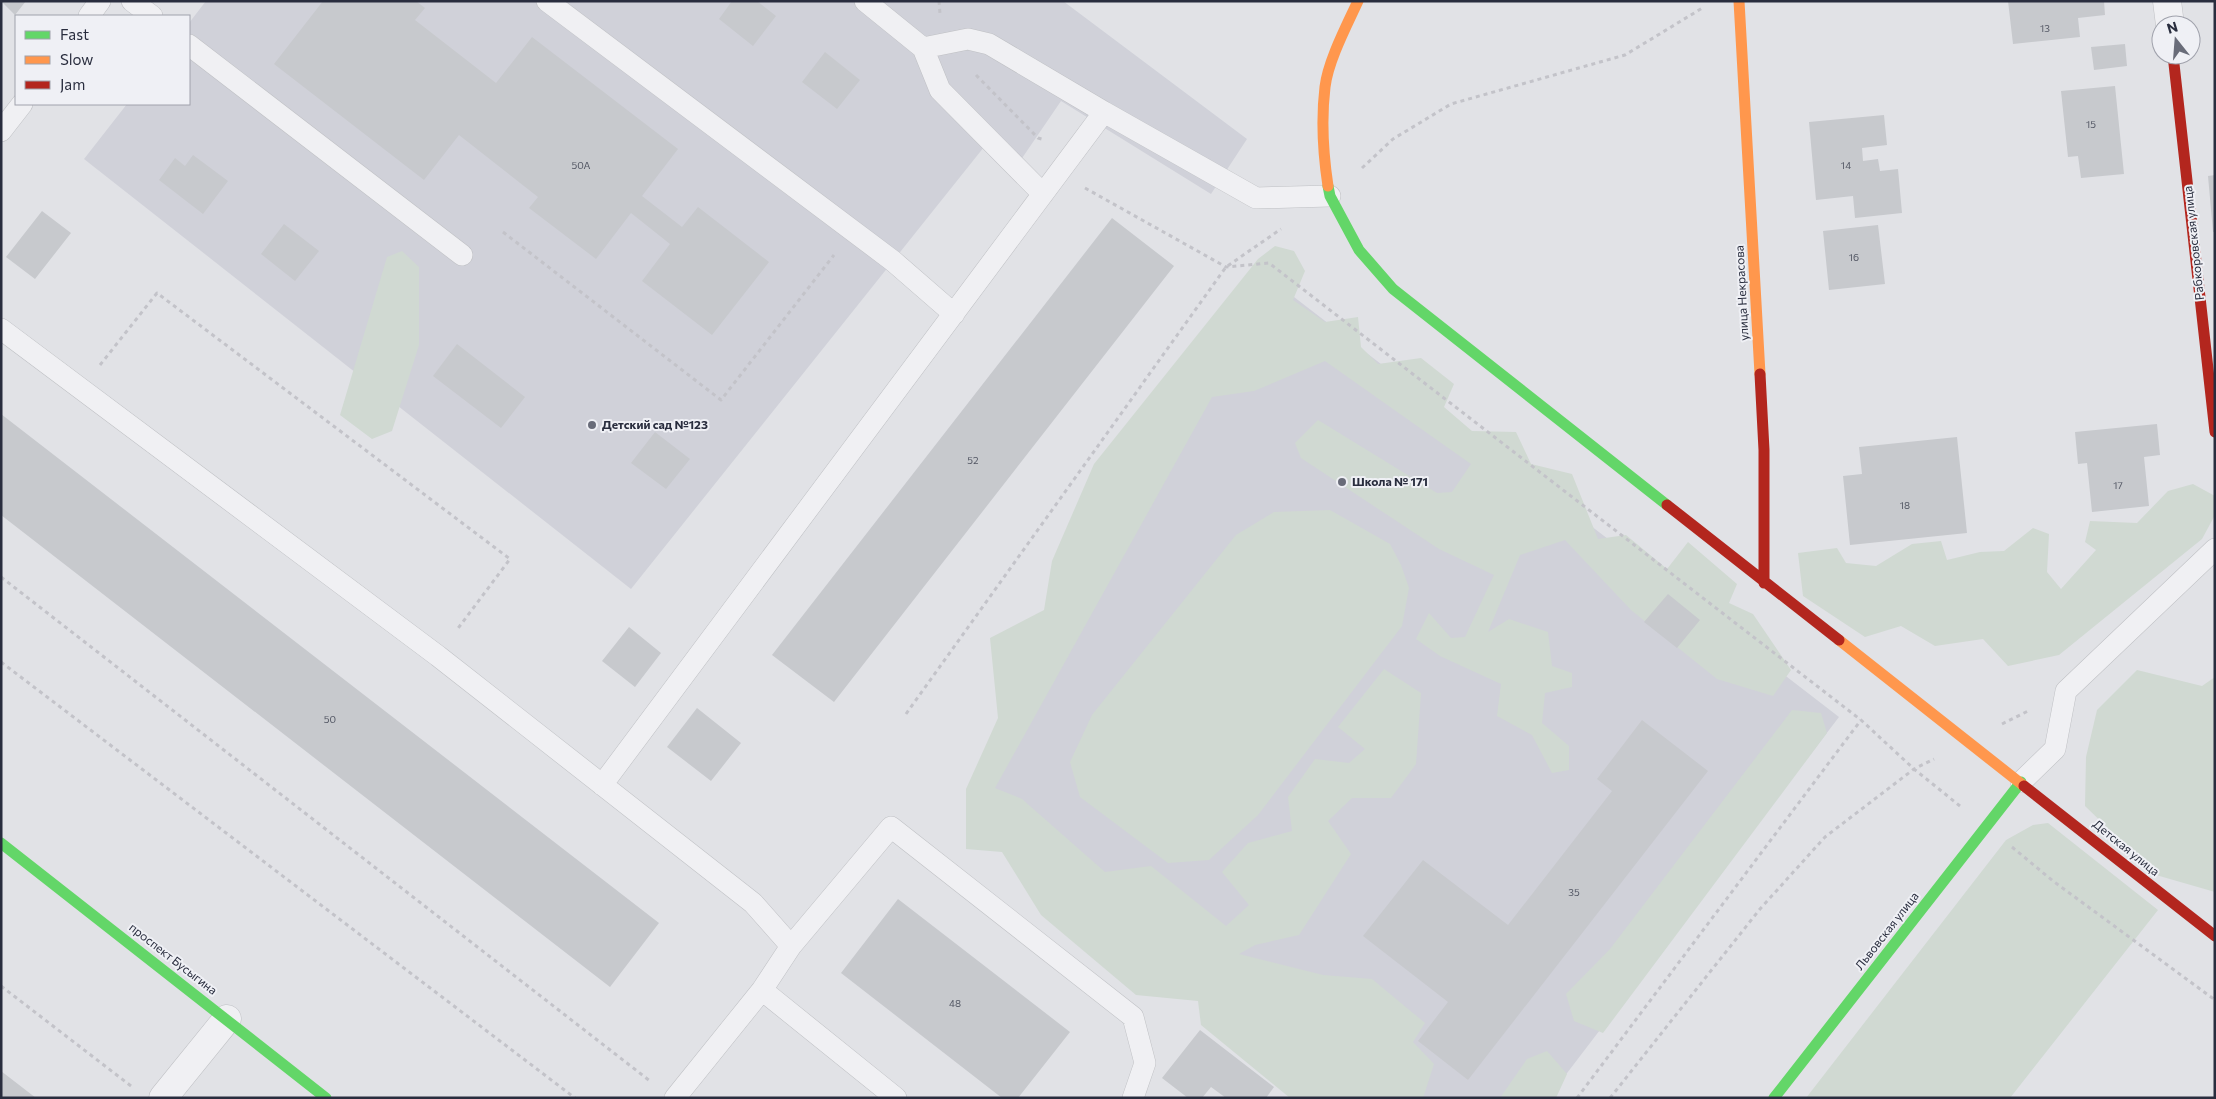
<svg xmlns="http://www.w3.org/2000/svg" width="2216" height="1099" font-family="Commissioner,sans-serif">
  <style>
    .built { fill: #d0d1d9 }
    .green { fill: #d0d9d2 }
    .building { fill: #c7c9cd }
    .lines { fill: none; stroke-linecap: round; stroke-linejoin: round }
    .lane-casing { stroke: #bfc0c4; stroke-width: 22 }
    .street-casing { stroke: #bfc0c4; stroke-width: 29 }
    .path { stroke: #c3c3c9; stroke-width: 3; stroke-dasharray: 4 4; stroke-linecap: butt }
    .lane { stroke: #f0f0f3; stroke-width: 21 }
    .street { stroke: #f0f0f3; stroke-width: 28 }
    .fast { stroke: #63d668; stroke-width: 11 }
    .slow { stroke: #ff974d; stroke-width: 11 }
    .jam { stroke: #b3261e; stroke-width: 11 }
    .poi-dot { fill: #696c79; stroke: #eff0f5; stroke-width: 2 }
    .labels { text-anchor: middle; stroke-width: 4; stroke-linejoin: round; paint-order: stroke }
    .number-label { font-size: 10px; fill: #525663 }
    .street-label { font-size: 12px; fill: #292d3e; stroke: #eff0f5 }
    .poi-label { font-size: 12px; font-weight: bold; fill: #292d3e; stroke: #eff0f5; text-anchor: start }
  </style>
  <rect width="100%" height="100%" fill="#e1e2e6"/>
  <!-- built -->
  <path class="built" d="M206,1H1063L1247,139L1211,194L1061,101L1014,170L984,147L631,589L84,159L127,104H189V23Z
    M1264,274L1839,717L1548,1098H1339L974,805Z"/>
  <!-- green -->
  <path class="green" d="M1275,246L1294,251L1305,271L1293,300L1325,322L1358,317L1361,347L1378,364L1421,358L1454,384L1444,407L1472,431L1516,432L1531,464L1572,474L1598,539L1626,535L1667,569L1688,542L1737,584L1729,603L1753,614L1791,670L1773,696L1717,679L1631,610L1565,540L1520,555L1488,632L1509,619L1548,632L1552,666L1572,673V687L1545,693L1542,723L1569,746V770L1552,773L1532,735L1497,716L1501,684L1440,656L1416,639L1429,613L1451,638L1465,637L1494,575L1439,549L1301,458L1295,443L1318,420L1437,493L1452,492L1471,464L1325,361L1254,391L1212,397L995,788L1022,799L1105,872L1151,866L1226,926L1249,905L1222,872L1248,843L1292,831L1288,797L1315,759L1349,763L1365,749L1338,727L1384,669L1421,693L1416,764L1391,798H1352L1328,821L1351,854L1299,935L1255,945L1239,954L1323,975L1372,979L1425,1023L1413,1042L1434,1064L1423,1098H1290L1201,1025L1198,1001L1136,995L1041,915L1002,852L966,849V789L998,718L990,638L1044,610L1052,561L1094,464L1258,259Z
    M402,251L419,267V345L392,431L372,439L340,415L387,257Z
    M2193,484L2215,496V515L2202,539L2059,655L2008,666L1983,639L1935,646L1901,626L1865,637L1803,596L1798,553L1837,548L1846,563L1876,566L1912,544L1941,541L1947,560L1980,552L2004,551L2033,528L2049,534L2047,572L2061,589L2096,550L2085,542L2090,521L2137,523L2168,491Z
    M1330,510L1390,544L1401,565L1409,588L1402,626L1258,815L1209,860L1168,863L1080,797L1070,762L1092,715L1236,535L1274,512Z
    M2137,670L2202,686L2215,677V892L2156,875L2085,806L2086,757L2097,710Z
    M1792,710L1821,713L1827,733L1603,1033L1574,1021L1566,994L1610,949Z
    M2048,823L2158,910L2010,1098H1806L2006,840L2033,825Z
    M1547,1051L1567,1074L1556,1098H1500L1527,1059Z"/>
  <!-- building -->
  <path class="building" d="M1,1H26L15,15Z
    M323,1H416L425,8L415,20L496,83L532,37L678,149L642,196L682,227L698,207L769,262L712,335L642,281L670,244L631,213L596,259L529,208L538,197L459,135L424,180L274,64Z
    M732,1H757L776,16L753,46L719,19Z
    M2008,1H2104L2105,15L2078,18L2080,37L2013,44Z
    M2125,44L2127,66L2094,70L2091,47Z
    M825,52L860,80L837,109L802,82Z
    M2115,86L2124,174L2081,178L2078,156L2068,157L2061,91Z
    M1884,115L1887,145L1862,148L1863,161L1878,159L1880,171L1898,169L1902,213L1855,218L1853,196L1816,200L1809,122Z
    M193,155L228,181L203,214L159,180L175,158L185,166Z
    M2215,175V232H2213L2208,176Z
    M42,211L71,233L35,279L6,257Z
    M1112,218L1174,266L834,702L772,655Z
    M284,224L319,251L295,281L261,254Z
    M1878,225L1885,284L1829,290L1823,231Z
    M457,344L525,397L501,428L433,376Z
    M1,414L659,923L610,987L1,515Z
    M2157,424L2160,455L2144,457L2149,506L2092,512L2087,463L2078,464L2075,432Z
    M655,432L690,459L666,489L631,463Z
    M1957,437L1967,533L1850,545L1843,476L1862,474L1859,447Z
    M1668,594L1700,620L1677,648L1644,622Z
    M629,627L661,653L635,687L602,661Z
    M697,708L741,743L711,781L667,747Z
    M1642,720L1708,771L1468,1080L1418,1041L1448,1002L1363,936L1423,860L1508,925L1612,791L1597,779Z
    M898,899L1070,1032L1018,1098H1002L841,973Z
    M1200,1030L1274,1087L1266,1098H1226L1211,1087L1202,1098H1188L1162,1078Z
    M1,1071L36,1098H1Z"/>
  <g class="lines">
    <!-- lane casing -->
    <g class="lane-casing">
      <path id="lane" d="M132,1L152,16
        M547,1L893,261L954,314
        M865,1L923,48L940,90L1043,194
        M89,16L100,1
        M189,45L462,255
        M923,48L968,39L989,44L1104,112
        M1,131L22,104
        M1,329L438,656L753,903L791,946L762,990L675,1098
        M2021,782L2055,749L2066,691L2215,549
        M602,785L1104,112L1256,198L1330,196
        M791,946L891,827L1133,1017L1145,1063L1133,1098
        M762,990L896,1098"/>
    </g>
    <!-- street casing -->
    <g class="street-casing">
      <path id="street" d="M2167,1L2170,25
        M163,1098L227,1019"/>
    </g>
    <!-- path -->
    <path class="path" d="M939,1L940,14
      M976,75L1038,138L1045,140
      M1362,168L1393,139L1451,104L1625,55L1704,7
      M1085,188L1226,267L1269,263L1861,720L1914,769L1960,806
      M503,232L721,400L834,255
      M100,365L157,293L510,559L456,631
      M1,577L650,1081
      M1,662L575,1098
      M906,714L1226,267L1281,229
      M2002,724L2030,710
      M2012,847L2053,881L2215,1000
      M1,986L131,1086
      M1577,1098L1861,720
      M1610,1098L1760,909L1825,837L1914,769L1934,759"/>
    <!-- lane -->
    <use href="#lane" class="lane"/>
    <!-- street -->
    <use href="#street" class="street"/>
    <!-- fast -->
    <path class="fast" d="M1328,186L1330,196L1359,250L1393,289L1667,505
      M1,843L326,1098
      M1774,1098L2021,782"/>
    <!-- slow -->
    <path class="slow" d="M1739,1L1760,374
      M1328,186C1323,153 1321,120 1325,87C1328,61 1347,25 1358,1
      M1839,640L2024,786"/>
    <!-- jam -->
    <path class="jam" d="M2173,55L2215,432
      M1760,374L1764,450V583
      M1667,505L1839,640
      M2024,786L2215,936"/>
  </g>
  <!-- markers -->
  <g class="poi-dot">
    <circle cx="592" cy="425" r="5"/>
    <circle cx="1342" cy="482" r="5"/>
  </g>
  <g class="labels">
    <!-- number labels -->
    <g class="number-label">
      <text x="2045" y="32">13</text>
      <text x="2091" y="128">15</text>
      <text x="581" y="169">50А</text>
      <text x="1846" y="169">14</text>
      <text x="1854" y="261">16</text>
      <text x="973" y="464">52</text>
      <text x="2118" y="489">17</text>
      <text x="1905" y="509">18</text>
      <text x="330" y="723">50</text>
      <text x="1574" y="896">35</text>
      <text x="955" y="1007">48</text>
    </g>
    <!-- street labels -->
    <g class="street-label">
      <text transform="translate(2194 243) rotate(-96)" y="4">Рабкоровская улица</text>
      <text transform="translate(1742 293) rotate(-93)" y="4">улица Некрасова</text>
      <text transform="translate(2126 848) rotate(39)" y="4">Детская улица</text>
      <text transform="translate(1887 931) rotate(-52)" y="4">Львовская улица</text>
      <text transform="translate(173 959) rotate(38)" y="4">проспект Бусыгина</text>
    </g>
    <!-- poi labels -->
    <g class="poi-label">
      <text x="602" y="429">Детский сад №123</text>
      <text x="1352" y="486">Школа № 171</text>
    </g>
  </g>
  <!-- border -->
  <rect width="2216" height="1099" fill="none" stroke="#292d3e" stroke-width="5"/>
  <!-- legend -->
  <rect x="15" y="15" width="175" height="90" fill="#eff0f5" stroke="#a0a2ac"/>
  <rect x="25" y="31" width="25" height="8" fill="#63d668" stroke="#a0a2ac"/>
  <text x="60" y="40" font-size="15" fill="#292d3e">Fast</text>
  <rect x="25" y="56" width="25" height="8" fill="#ff974d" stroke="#a0a2ac"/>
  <text x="60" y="65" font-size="15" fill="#292d3e">Slow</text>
  <rect x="25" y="81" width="25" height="8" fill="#b3261e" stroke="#a0a2ac"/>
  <text x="60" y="90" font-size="15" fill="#292d3e">Jam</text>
  <!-- north arrow -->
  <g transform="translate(2176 40) rotate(343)"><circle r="24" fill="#eff0f5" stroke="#a0a2ac"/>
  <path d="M0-4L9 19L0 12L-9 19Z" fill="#696c79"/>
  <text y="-8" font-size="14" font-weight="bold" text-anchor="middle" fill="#292d3e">N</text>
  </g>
</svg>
